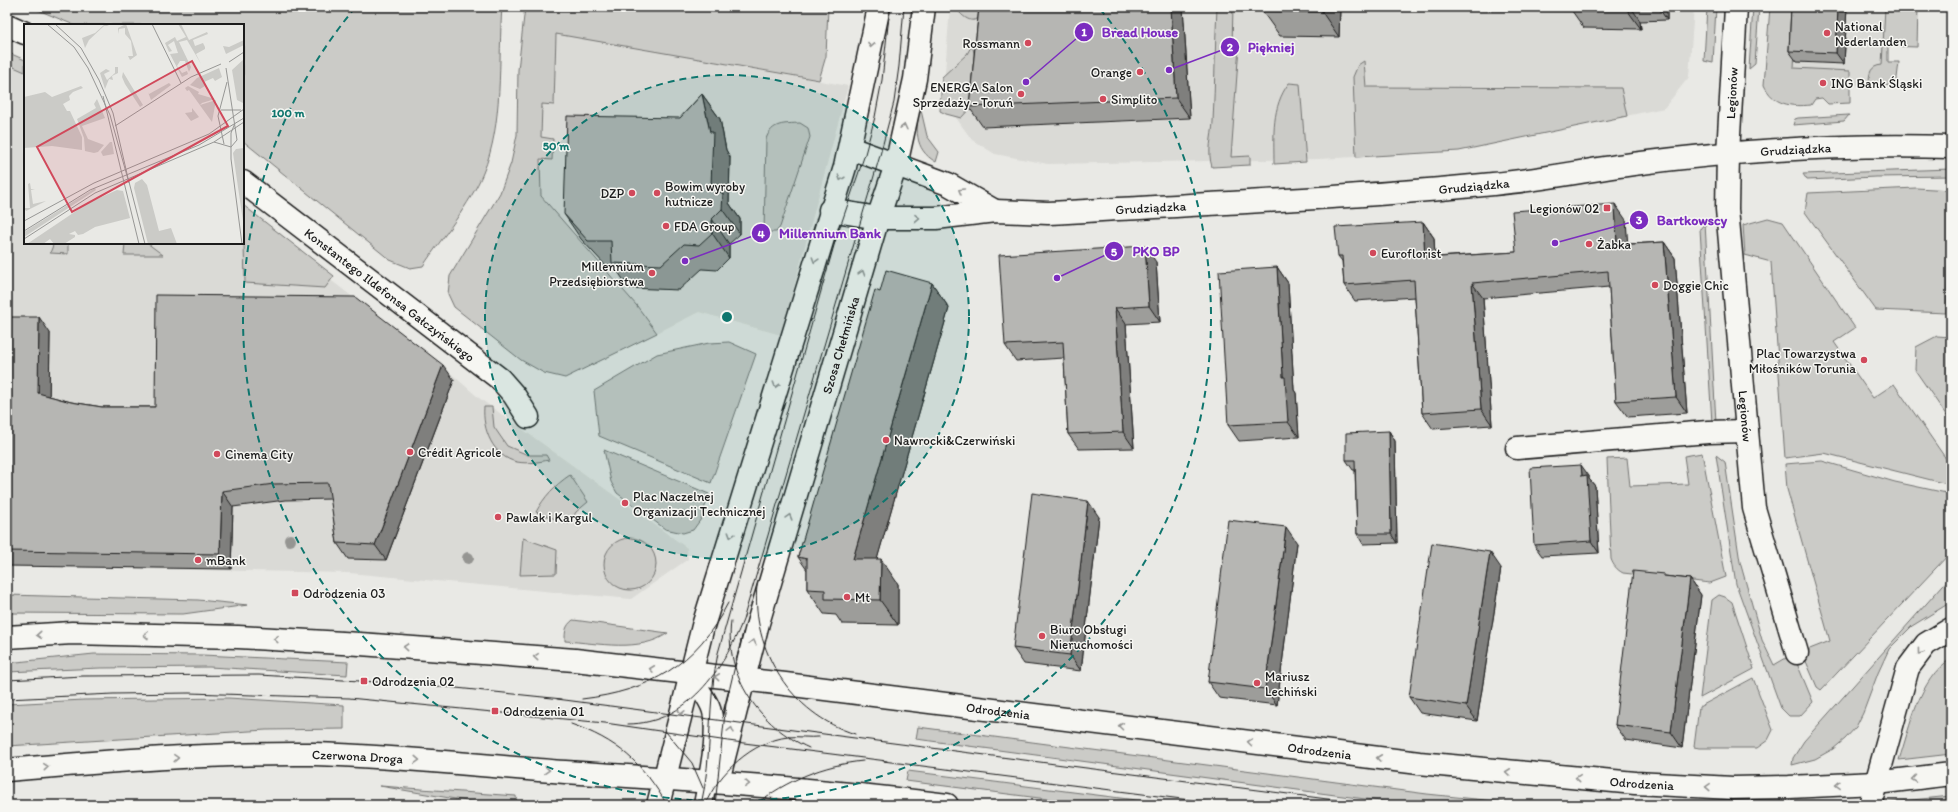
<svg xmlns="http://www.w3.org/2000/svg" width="1958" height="812" font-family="Itim,sans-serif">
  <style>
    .built { fill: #dadad6 }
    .green { fill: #cbcbc7; stroke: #747472 }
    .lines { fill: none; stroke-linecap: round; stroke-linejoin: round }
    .service-casing { stroke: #1c1c1c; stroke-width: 21 }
    .minor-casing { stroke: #1c1c1c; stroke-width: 25 }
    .tertiary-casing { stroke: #1c1c1c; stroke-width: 25 }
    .primary-casing { stroke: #1c1c1c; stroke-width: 25 }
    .service { stroke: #f6f6f2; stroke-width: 18 }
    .minor { stroke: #f6f6f2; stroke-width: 22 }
    .tertiary { stroke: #f6f6f2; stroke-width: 22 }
    .primary { stroke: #f6f6f2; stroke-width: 22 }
    .tram { stroke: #1c1c1c; stroke-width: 1 }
    .tree { fill: #959592 }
    .wall { fill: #9d9d9a; stroke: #1c1c1c }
    .shaded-wall { fill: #7f7f7d; stroke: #1c1c1c }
    .building { fill: #b6b6b3; stroke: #1c1c1c }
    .oneway { stroke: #949492 }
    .ring { fill: none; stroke: #0f766e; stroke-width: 2; stroke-dasharray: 7 5 }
    .poi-dot { fill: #d1495b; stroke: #f6f6f2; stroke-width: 1.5 }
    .labels { text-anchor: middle; stroke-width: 3; stroke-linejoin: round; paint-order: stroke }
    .poi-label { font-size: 13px; fill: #1c1c1c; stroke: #f6f6f2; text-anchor: start }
    .street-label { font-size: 13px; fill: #1c1c1c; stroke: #f6f6f2 }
    .inset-road { fill: none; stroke: #979795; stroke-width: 1 }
    .view { fill: #d1495b; fill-opacity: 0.15; stroke: #d1495b; stroke-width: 2 }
    .inset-edge { fill: none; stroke: #1c1c1c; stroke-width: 2 }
    .centre { fill: #0f766e; stroke: #f6f6f2; stroke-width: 2 }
    .ring-label { font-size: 12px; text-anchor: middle; font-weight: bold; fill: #0f766e; stroke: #f6f6f2; stroke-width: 3; stroke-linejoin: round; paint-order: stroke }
    .leader { fill: none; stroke: #7b2cbf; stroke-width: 1.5 }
    .callout-dot { fill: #7b2cbf; stroke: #f6f6f2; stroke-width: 1.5 }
    .mark-label { font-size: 12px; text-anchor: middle; font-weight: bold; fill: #fff }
    .callout-label { font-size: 14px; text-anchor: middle; font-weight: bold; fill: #7b2cbf; stroke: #f6f6f2; stroke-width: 3; stroke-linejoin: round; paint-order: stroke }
  </style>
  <rect width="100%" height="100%" fill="#e9e9e5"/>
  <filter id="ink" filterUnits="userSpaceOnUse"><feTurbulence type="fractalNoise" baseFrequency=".025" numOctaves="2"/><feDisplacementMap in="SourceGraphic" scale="8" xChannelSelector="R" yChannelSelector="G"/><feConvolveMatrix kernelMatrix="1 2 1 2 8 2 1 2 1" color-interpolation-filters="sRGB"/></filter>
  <g filter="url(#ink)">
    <!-- built -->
    <path class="built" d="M950,7H1694L1689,77L1664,108L1459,151L1319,159L1048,164L995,154L972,140L949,108L944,85Z
      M1771,7H1889L1882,86L1767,82Z
      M556,33L848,86L781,335L699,312L657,333L637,306L541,196L540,159L552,160L541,138L542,103L554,105Z
      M7,57L25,65V243H243V213L439,363L479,398L687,548L688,559L631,599L349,573L7,566Z"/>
    <!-- green -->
    <path class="green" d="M31,7H502C498,60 504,124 483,173C471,203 441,239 423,266L410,268L390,260L243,141V25H74Z
      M525,7H828L826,56L819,80L556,34L554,105L542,104L541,137L553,139L552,160L540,159L541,196L637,306L657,333L565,378L544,373L521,360L454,307L448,294L450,276L500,193L511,163L517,135L518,70Z
      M955,7H985C978,27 966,22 955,7Z
      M1217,7H1233L1232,45L1239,46L1231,157L1250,156V165L1212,167C1207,151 1212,138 1213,122C1215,84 1215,45 1217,7Z
      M1707,7H1716L1713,63L1704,61Z
      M1753,7H1759L1755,64L1749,69Z
      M1770,7H1797L1794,68L1850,71V103L1828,104L1822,98L1815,99L1811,105C1791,107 1773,105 1764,85Z
      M1885,7H1918L1917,47L1888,46V62H1899L1896,86L1869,84C1869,73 1870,66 1882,65Z
      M972,45L976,61L973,105L961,118L946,114L940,111L942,77L967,54Z
      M7,52L25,60V72L7,64Z
      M1364,61L1366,87L1621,88L1627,116L1459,151L1356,157L1353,77L1358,65Z
      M1289,83L1300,84L1306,162L1274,164C1274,135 1271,107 1289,83Z
      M920,106L927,136L939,152L936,162C913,149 916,128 920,106Z
      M1849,115L1844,121L1793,125L1795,119L1798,118Z
      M800,123L808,128L810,137L780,227L776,232H764L766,139C772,122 784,124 800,123Z
      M1951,169V176L1876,177L1807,180L1803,174Z
      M1916,188L1951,190V267H1948L1946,313L1876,310L1805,212L1808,193Z
      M243,205L334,276L325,288L245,283Z
      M1768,218L1783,222L1855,328L1834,342L1873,398L1894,384L1951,466V485L1824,453L1785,458L1771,262L1745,255L1743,225Z
      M1705,223L1716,423H1712L1700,229Z
      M54,243H68V254L50,253Z
      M125,243H147L163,255H124Z
      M1937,336L1951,337V422L1915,370L1916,347Z
      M729,342L756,354L711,483L599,436L594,391L657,354L709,343Z
      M484,407H492L494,427L507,446L528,455H546L549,460C538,462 528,464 517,462C493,457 482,429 484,407Z
      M604,450L709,494L701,519L693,530L683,533L665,529L617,493L611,482Z
      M1702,453L1726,577L1710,583L1623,573C1617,570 1613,565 1611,559L1607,459L1627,458L1630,486L1688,484L1684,456Z
      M1716,455L1725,462L1740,562L1762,640L1774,665L1793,654L1813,702L1800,716H1789L1781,708L1736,584Z
      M1822,461L1895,482L1951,494V552L1821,690L1817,687L1802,652L1830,641L1787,489L1785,464Z
      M570,475L588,502L576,512L569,524L536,512C544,497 555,485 570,475Z
      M523,538L557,550L556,574L520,575Z
      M604 564a26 26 0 1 1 52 0a26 26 0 1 1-52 0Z
      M1951,576V602L1912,626L1889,649L1878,673L1863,713L1856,727L1845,739L1833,749L1815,759L1792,765L1793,758L1804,741Z
      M7,595L198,600L248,605L183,614L7,613Z
      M1719,595L1725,597L1732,602L1754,669L1700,698L1712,600Z
      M573,620L581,621L668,633C640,653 598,643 565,641C565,632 565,626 573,620Z
      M94,654L202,655L348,662L347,675L209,667L100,668L7,672V663Z
      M1951,659V754L1899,760C1910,727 1919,678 1951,659Z
      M1753,678L1773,730L1768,740L1757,748H1699L1694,747L1699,707Z
      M228,698L344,705V729L266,730L7,746V704L84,700Z
      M918,727L1427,794L1533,805H1410L916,739Z
      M908,771L1175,805H1094L906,781Z
      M380,786L516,796L517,805H490Z
      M1951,796V802L1918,805H1879L1882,803Z"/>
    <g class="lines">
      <!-- service casing -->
      <g class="service-casing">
        <path id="service" d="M690,674C697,685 705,695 710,706C720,727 707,781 703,805"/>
      </g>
      <!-- minor casing -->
      <g class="minor-casing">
        <g id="minor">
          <path d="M7,25L25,33"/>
          <path id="s1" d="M1728,154L1727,209L1754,508L1797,653"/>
          <path id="s2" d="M243,182L500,379L514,395L528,417"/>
          <path d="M1517,448L1708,432L1747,431"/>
        </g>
      </g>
      <!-- tertiary casing -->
      <g class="tertiary-casing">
        <g id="tertiary">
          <path d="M850,148L948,184L995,211"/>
          <path id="s3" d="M1728,154L1736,7"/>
          <path id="s4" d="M830,210L878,218H936L995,211L1048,213C1196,204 1345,199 1493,184C1540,180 1586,170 1633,164C1738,150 1845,144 1951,147"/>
          <path id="s5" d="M718,781L758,623L878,218L896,165L915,79L924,7"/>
          <path d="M658,805L703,626L845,167L879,7"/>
          <path d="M1870,805L1908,668L1926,644L1951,629"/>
        </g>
      </g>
      <!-- primary casing -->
      <g class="primary-casing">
        <g id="primary">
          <path id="s6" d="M7,637L72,633L238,637L360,644L575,660L785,684L1419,763L1635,783L1733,788L1789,787L1876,783L1951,774"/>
          <path id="s7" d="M7,770C109,761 212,753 314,754C398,756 481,766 565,772C692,780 820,789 947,805"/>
        </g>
      </g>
      <!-- service -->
      <use href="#service" class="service"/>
      <!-- minor -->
      <use href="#minor" class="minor"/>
      <!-- tertiary -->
      <use href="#tertiary" class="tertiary"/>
      <!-- primary -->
      <use href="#primary" class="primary"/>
      <!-- tram -->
      <path class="tram" d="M757,585C751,650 791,714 855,734
        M731,621C724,677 760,726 809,748
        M7,680L83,676L259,675L427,685L562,699
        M7,699L113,694L189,693L349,698L605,723L728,741L887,761
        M557,699C829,735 1101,770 1374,805
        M582,699C650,691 696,665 728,603
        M571,724C617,740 643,763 667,805
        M628,724C687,724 724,669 743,620L879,159L894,102L899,66L904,7
        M666,732L692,763L703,788
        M883,761L1229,805
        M701,805C713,755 707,703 718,653L835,242L865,154L875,117L882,80L890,7
        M705,805C718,773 753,741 788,737C798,736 809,738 819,737
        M715,805L726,704L743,632
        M755,805C787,780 823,765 863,761"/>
    </g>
    <!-- trees -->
    <g class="tree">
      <circle cx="290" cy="540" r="6"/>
      <circle cx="468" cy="558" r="6"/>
    </g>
    <!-- wall -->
    <path class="wall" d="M979,7H1183L1190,118L983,127L969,107Z
      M1263,7H1667V20L1640,21L1641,29L1584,28L1572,11L1340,8L1339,37L1280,36L1262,11Z
      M1791,7H1847L1844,64L1797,62L1789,51Z
      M702,94L720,119L726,150L730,157L729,203L740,219V234L729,244V258L717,270L702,269L679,290L629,288L614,266H606L581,239L564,214L680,118Z
      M1626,220L1627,244L1664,242L1675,258L1687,413L1628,417L1616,401L1609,287L1483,298L1492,425L1433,429L1422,413L1415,297L1355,301L1344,285L1342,261L1338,256L1423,222L1434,238L1435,257L1516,252Z
      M1156,262L1160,322L1126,324L1134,448L1079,449L1068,434L1064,358L1016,361L1005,345Z
      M1277,267L1288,283L1294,390L1296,393L1299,437L1239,441L1228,425Z
      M932,283L949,308L877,559L898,584V625L842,624L836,615L824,614L807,589V570L798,557L880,292Z
      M7,317L50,333L49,396L71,402L102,407H155L454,380L386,560L348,559L337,543L331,499L285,500L233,507L231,569L7,566Z
      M1389,431L1395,441L1397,543L1363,544L1357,534L1355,470H1353L1346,460Z
      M1589,476V479L1595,486L1599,553L1542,556L1534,545Z
      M1099,517L1081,671L1024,664L1013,648Z
      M1297,543L1277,705L1219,698L1208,682Z
      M1501,568L1477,721L1420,713L1409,697Z
      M1665,576L1690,579L1701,595L1682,748L1626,740L1615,725Z"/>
    <!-- shaded-wall -->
    <path class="shaded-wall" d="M1171,7H1183L1190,118L1176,98Z
      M1322,7H1339L1340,8L1339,37L1322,12Z
      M1625,7H1631L1640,21L1641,29Z
      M1658,7H1667V20Z
      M1838,7H1847L1844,64L1836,53Z
      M702,94L720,119L726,150L730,157L729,203L740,219V234L722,209L711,185L710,132Z
      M1615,204L1626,220L1629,261L1617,245Z
      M712,219L729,244V258L712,233Z
      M1423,222L1434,238L1436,274L1425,258Z
      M1664,242L1675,258L1687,413L1676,397Z
      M1145,246L1156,262L1160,322L1149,306Z
      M1277,267L1288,283L1294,390L1296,393L1299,437L1288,422L1283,377Z
      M932,283L949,308L870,584L853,559Z
      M1472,283L1483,298L1492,425L1481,409Z
      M1115,308L1126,324L1134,448L1123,432Z
      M39,317L50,333L49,409L38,393Z
      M443,365L454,380L386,560L375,545Z
      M1389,431L1395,441L1397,543L1391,534Z
      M1581,465L1589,476V479L1595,486L1599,553L1591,541L1582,476Z
      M222,491L233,507L231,569L220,554Z
      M1088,501L1099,517L1081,671L1070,655Z
      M1286,527L1297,543L1277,705L1265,689Z
      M1490,552L1501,568L1477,721L1466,706Z
      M881,559L898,584V625L880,600Z
      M1690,579L1701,595L1682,748L1671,732Z"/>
    <!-- building -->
    <path class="building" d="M979,7H1171L1176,98L969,107Z
      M1263,7H1322V12L1262,11Z
      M1791,7H1838L1836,53L1789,51Z
      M702,94L710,132H713L711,185L723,194L722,209L712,219V233L699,245L684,244L661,265L612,263L611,241H588L564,214L567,116L680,118Z
      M1615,204L1617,245L1664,242L1676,397L1616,401L1608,271L1472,283L1481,409L1422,413L1414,280L1344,285L1342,256H1338L1335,227L1423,222L1425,258L1516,252L1512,211Z
      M1145,246L1149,306L1115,308L1123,432L1068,434L1063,342L1005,345L999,255Z
      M1277,267L1283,377H1285L1288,422L1228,425L1219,271Z
      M886,270L932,283L853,559H881L880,600L825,599V590L807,589V559L798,557L875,290L880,292Z
      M156,295L355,297L443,365L375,545L337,543L328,483L274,484L222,491L220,554L7,551V317H39L38,393L71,402L102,407H155Z
      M1389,431L1391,534H1357L1355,460H1346V433Z
      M1581,465L1582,476L1587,475L1591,541L1534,545L1530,468Z
      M1032,493L1088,501L1070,655L1013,648Z
      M1228,520L1286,527L1265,689L1208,682Z
      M1432,543L1490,552L1466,706L1409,697Z
      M1633,571L1664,574V576L1690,579L1671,732L1615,725Z"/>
    <!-- one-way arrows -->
    <defs><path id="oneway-chevron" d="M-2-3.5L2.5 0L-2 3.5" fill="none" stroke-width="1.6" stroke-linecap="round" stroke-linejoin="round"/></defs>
    <g class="oneway">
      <use href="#oneway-chevron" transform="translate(871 45) rotate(101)"/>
      <use href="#oneway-chevron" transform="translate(904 127) rotate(-77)"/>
      <use href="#oneway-chevron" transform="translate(841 178) rotate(109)"/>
      <use href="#oneway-chevron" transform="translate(961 191) rotate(-150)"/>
      <use href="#oneway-chevron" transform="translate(917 218) rotate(-1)"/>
      <use href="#oneway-chevron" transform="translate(815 260) rotate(107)"/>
      <use href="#oneway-chevron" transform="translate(862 273) rotate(-73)"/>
      <use href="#oneway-chevron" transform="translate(776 385) rotate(107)"/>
      <use href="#oneway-chevron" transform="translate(789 517) rotate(-74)"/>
      <use href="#oneway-chevron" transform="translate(731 535) rotate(107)"/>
      <use href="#oneway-chevron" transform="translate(39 635) rotate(176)"/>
      <use href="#oneway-chevron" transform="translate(146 635) rotate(-179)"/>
      <use href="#oneway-chevron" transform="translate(276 639) rotate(-177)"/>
      <use href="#oneway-chevron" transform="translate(753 642) rotate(-77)"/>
      <use href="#oneway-chevron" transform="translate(406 647) rotate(-175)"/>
      <use href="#oneway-chevron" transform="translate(1920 652) rotate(127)"/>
      <use href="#oneway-chevron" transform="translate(536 657) rotate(-175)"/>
      <use href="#oneway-chevron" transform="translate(652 669) rotate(-173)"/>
      <use href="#oneway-chevron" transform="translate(717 677) rotate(-174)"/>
      <use href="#oneway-chevron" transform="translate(681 712) rotate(102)"/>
      <use href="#oneway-chevron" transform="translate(1121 726) rotate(-173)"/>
      <use href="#oneway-chevron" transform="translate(731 730) rotate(-76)"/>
      <use href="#oneway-chevron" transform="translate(1250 742) rotate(-173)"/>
      <use href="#oneway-chevron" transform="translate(176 758) rotate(-3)"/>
      <use href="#oneway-chevron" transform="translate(1379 758) rotate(-173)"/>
      <use href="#oneway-chevron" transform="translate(417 760) rotate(3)"/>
      <use href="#oneway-chevron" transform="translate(46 767) rotate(-5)"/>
      <use href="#oneway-chevron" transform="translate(547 770) rotate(4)"/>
      <use href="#oneway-chevron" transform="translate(1508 772) rotate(-174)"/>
      <use href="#oneway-chevron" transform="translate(1578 778) rotate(-175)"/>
      <use href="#oneway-chevron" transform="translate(1914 779) rotate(172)"/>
      <use href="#oneway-chevron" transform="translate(747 784) rotate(4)"/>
      <use href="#oneway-chevron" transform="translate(1838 785) rotate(178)"/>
      <use href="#oneway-chevron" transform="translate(1708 787) rotate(-177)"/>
    </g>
  </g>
  <!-- distance rings -->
  <circle cx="727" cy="317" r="242" fill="#0f766e" fill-opacity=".12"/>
  <g class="ring">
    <circle cx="727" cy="317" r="242"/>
    <path d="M1100 9A484 484 0 1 1 354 9"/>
  </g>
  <!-- markers -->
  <g class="poi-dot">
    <circle cx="1827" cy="33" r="4"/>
    <circle cx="1028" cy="43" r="4"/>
    <circle cx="1140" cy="72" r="4"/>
    <circle cx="1823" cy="83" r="4"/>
    <circle cx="1021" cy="94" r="4"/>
    <circle cx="1103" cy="99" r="4"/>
    <circle cx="632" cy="193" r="4"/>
    <circle cx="657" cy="193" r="4"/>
    <rect x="1603" y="204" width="8" height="8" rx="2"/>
    <circle cx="666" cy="226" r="4"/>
    <circle cx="1589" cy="244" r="4"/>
    <circle cx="1373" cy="253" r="4"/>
    <circle cx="652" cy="273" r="4"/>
    <circle cx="1655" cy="285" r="4"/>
    <circle cx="1864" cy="360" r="4"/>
    <circle cx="886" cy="440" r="4"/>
    <circle cx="410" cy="452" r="4"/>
    <circle cx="217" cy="454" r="4"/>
    <circle cx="625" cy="503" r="4"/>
    <circle cx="498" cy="517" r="4"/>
    <circle cx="198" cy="560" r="4"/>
    <rect x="291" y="589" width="8" height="8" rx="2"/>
    <circle cx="847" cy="597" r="4"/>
    <circle cx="1042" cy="636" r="4"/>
    <rect x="360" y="677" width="8" height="8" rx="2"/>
    <circle cx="1257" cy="683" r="4"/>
    <rect x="491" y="707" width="8" height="8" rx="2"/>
  </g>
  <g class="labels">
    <!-- poi labels -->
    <g class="poi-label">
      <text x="1835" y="31">National<tspan x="1835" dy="15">Nederlanden</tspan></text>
      <text x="1020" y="48" text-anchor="end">Rossmann</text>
      <text x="1132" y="77" text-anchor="end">Orange</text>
      <text x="1831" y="88">ING Bank Śląski</text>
      <text x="1013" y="92" text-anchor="end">ENERGA Salon<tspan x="1013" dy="15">Sprzedaży - Toruń</tspan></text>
      <text x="1111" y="104">Simplito</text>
      <text x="665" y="191">Bowim wyroby<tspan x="665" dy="15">hutnicze</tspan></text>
      <text x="624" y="198" text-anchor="end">DZP</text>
      <text x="1599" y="213" text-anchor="end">Legionów 02</text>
      <text x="674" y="231">FDA Group</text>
      <text x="1597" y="249">Żabka</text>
      <text x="1381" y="258">Euroflorist</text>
      <text x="644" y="271" text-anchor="end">Millennium<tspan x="644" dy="15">Przedsiębiorstwa</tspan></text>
      <text x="1663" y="290">Doggie Chic</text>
      <text x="1856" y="358" text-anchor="end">Plac Towarzystwa<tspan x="1856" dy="15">Miłośników Torunia</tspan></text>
      <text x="894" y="445">Nawrocki&amp;Czerwiński</text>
      <text x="418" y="457">Crédit Agricole</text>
      <text x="225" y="459">Cinema City</text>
      <text x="633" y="501">Plac Naczelnej<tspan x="633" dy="15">Organizacji Technicznej</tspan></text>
      <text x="506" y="522">Pawlak i Kargul</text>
      <text x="206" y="565">mBank</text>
      <text x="303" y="598">Odrodzenia 03</text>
      <text x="855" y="602">Mt</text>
      <text x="1050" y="634">Biuro Obsługi<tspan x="1050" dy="15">Nieruchomości</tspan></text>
      <text x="1265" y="681">Mariusz<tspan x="1265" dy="15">Lechiński</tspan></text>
      <text x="372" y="686">Odrodzenia 02</text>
      <text x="503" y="716">Odrodzenia 01</text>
    </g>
    <!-- street labels -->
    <g class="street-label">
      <text dy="5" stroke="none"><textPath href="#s3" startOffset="61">Legionów</textPath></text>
      <text dy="5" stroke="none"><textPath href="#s4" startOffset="970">Grudziądzka</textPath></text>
      <text dy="5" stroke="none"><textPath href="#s4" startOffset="646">Grudziądzka</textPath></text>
      <text dy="5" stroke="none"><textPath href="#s4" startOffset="322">Grudziądzka</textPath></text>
      <text dy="5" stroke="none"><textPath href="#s2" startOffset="185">Konstantego Ildefonsa Gałczyńskiego</textPath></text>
      <text dy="5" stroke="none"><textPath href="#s5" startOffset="453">Szosa Chełmińska</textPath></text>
      <text dy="5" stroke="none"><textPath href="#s1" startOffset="263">Legionów</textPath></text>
      <text dy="5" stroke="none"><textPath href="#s6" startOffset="995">Odrodzenia</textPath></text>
      <text dy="5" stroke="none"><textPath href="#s6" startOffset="1319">Odrodzenia</textPath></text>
      <text dy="5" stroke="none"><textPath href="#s7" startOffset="351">Czerwona Droga</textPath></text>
      <text dy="5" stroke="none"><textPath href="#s6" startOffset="1643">Odrodzenia</textPath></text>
    </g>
  </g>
  <!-- overview -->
  <g transform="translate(24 24)">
    <rect width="220" height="220" fill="#e9e9e5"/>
    <path d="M81,0L85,2H80L65,16L61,24L58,14L71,9ZM102,0L113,31L106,36L104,32H109L107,17L101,10V4L95,5L94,10V4ZM154,0H157L165,16L183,8L184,10L169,16L171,22L179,19L181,23V25L172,30L177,40L163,16L155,18L167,43L165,48L161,37H156L153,42L158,49L163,47L164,50L158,53L146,30L154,29L150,17L144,21L148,27L145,28L141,19L151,13L153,17L162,13ZM220,16V21L202,30L199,22L205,23ZM220,35V79H219L213,76L208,46ZM91,43H94V49L88,52L89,56L85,55L81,65L76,49L82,45L86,47L80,50L83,56L91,49ZM195,44L198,53L191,57L189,54L180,58L181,62L176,65L166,61L173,54ZM99,48L119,81L116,83L101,60L98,53ZM145,59L147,61L127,76L124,68L125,70ZM57,62L59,64L49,68L45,72L46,76L39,80L43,87H46L58,113V126L28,122L0,124V73L21,68L28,73ZM164,62L175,68L174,70L191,75L178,79L176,81L192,76L188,98L165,66L163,67L161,64ZM73,75L81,94L58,102L64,115L80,121L74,128L70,129L61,127L60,114L53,95L72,84L70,80ZM168,84L175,93L167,97L161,89L168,88ZM86,118H88L90,130L79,132L77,128ZM220,124V204L209,129L212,125ZM118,155L123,161L135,207L147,204L153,220H124L110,164L111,159ZM6,159L7,165H11L7,166L9,180L22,177L2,187L0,184H6L4,160ZM71,164L72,166L0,213V208ZM93,166L99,167L106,194L71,203L59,210L54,211L51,207L45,210L51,211V213L40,220H30L26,215L19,220H3L64,179Z" fill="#cbcbc7"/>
    <path class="inset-road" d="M23,0L50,23L64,44L86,91L105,159M31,0L57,24L75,56L89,89L104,154M128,0L157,59M205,38L220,28M79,72L115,220M197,86H217M211,99L207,109V135L218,220M91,102L167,53L197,40M190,118L207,123L213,116L202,44M200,120L194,92L203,58M104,154L121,220M0,197L70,159L185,110L220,85M0,207L66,166L175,121L220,94M0,215L71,169L190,118L220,98"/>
    <path class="view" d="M168,37L204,102L48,188L13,123Z"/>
    <rect width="220" height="220" class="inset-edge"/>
  </g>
  <circle cx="727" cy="317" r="6" class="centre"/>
  <g class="ring-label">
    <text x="288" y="117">100 m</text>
    <text x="556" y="150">50 m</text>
  </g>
  <!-- callouts -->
  <path class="leader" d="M1026 82L1084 32M1169 70L1230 47M1555 243L1639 220M685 261L761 233M1057 278L1114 251"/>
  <g class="callout-dot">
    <circle cx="1026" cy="82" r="4"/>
    <circle cx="1169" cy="70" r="4"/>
    <circle cx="1555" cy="243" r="4"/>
    <circle cx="685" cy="261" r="4"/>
    <circle cx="1057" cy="278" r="4"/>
    <circle cx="1084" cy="32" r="10"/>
    <circle cx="1230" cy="47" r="10"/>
    <circle cx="1639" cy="220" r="10"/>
    <circle cx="761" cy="233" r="10"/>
    <circle cx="1114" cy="251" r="10"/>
  </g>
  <g class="mark-label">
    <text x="1084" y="36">1</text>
    <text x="1230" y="51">2</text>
    <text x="1639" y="224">3</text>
    <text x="761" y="238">4</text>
    <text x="1114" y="256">5</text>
  </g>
  <g class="callout-label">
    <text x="1140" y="37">Bread House</text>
    <text x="1271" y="52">Piękniej</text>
    <text x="1692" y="225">Bartkowscy</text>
    <text x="830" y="238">Millennium Bank</text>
    <text x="1156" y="256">PKO BP</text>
  </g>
  <!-- margin -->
  <rect width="1958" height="812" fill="none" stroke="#f6f6f2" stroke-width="24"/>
  <rect x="12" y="12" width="1934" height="788" fill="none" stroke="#1c1c1c" stroke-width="1.5" filter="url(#ink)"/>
</svg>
